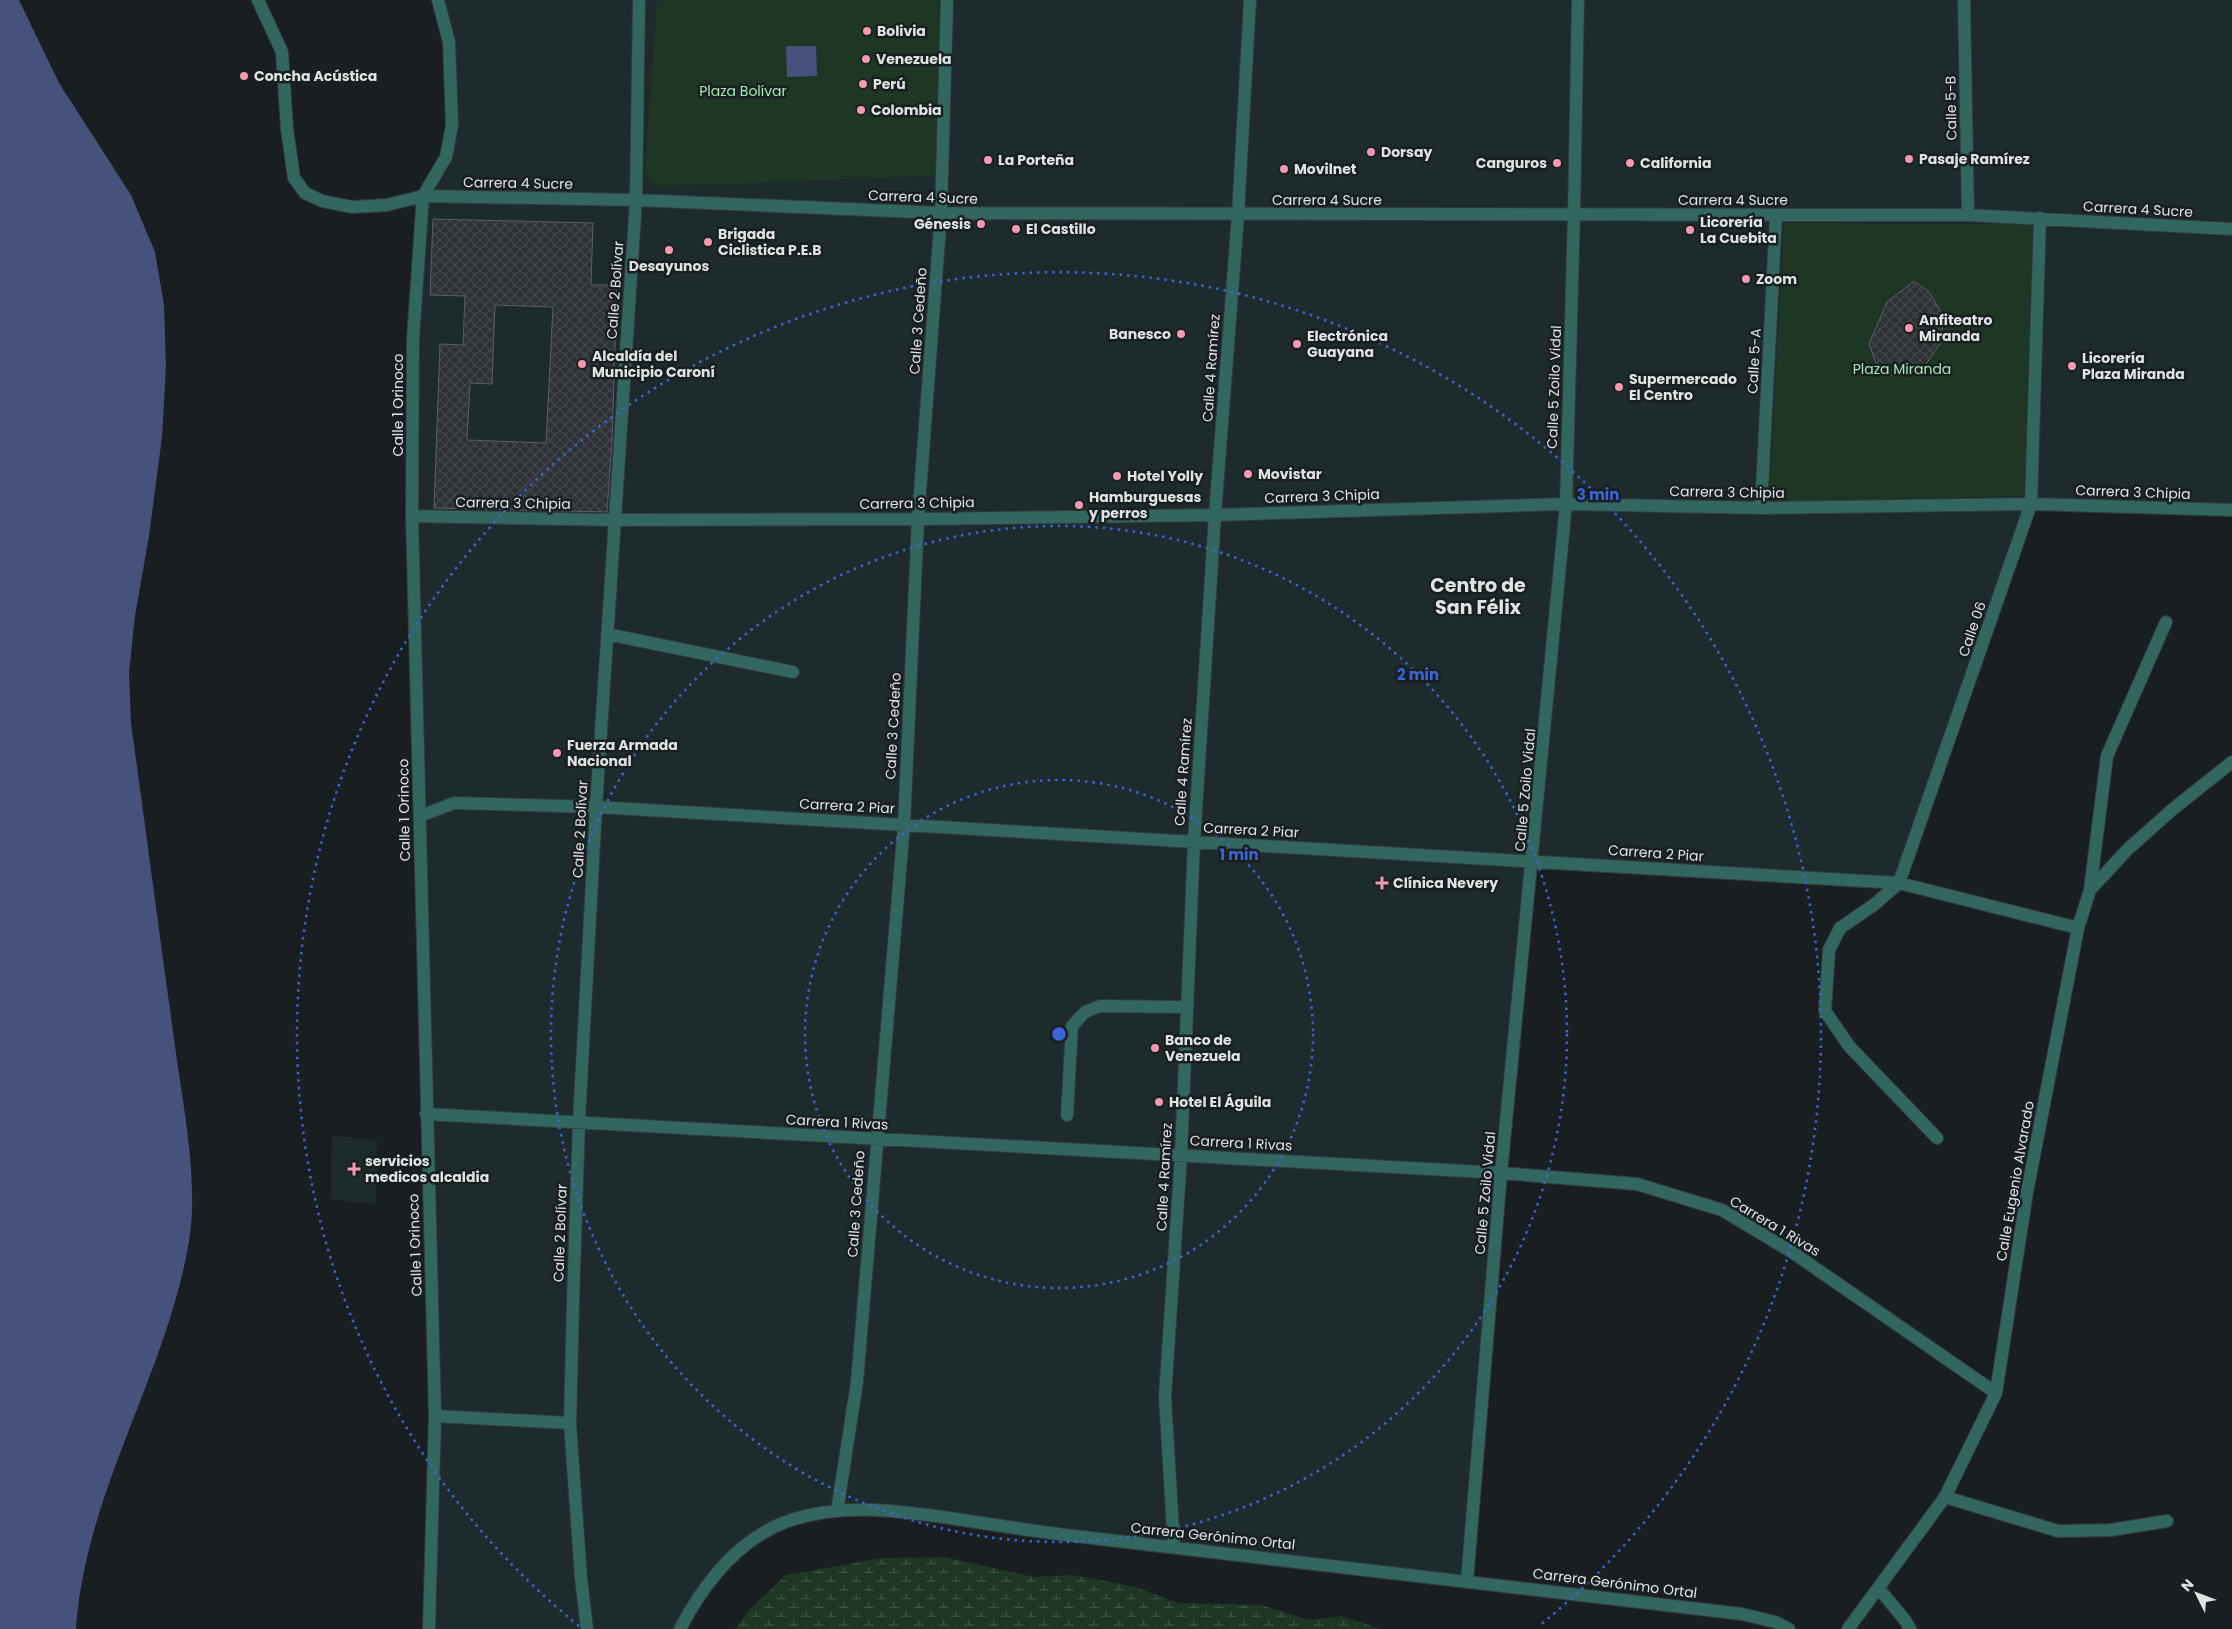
<svg xmlns="http://www.w3.org/2000/svg" width="2232" height="1629" font-family="Poppins,sans-serif">
  <style>
    .built { fill: #1e2b2d }
    .wetland { fill: url(#wetland-marsh) }
    .park { fill: #1d3724 }
    .water { fill: #47527c }
    .building { fill: url(#building-cross-hatch); stroke: #5a5f62; fill-rule: evenodd }
    .lines { fill: none; stroke-linecap: round; stroke-linejoin: round }
    .minor-casing { stroke: #353a3b; stroke-width: 14 }
    .minor { stroke: #31675e; stroke-width: 12 }
    .ring { fill: none; stroke: #3a64da; stroke-width: 2.5; stroke-dasharray: 2.5 5 }
    .poi-dot { fill: #f19ab1; stroke: #191f20; stroke-width: 2 }
    .labels { text-anchor: middle; stroke-width: 5; stroke-linejoin: round; paint-order: stroke }
    .poi-label { font-size: 14px; font-weight: bold; fill: #dfe3e4; stroke: #191f20; text-anchor: start }
    .park-label { font-size: 14px; fill: #a1e9b5; stroke: #191f20 }
    .street-label { font-size: 14px; fill: #dfe3e4; stroke: #191f20 }
    .district-label { font-size: 19px; font-weight: bold; fill: #dfe3e4; stroke: #191f20 }
    .centre { fill: #3a64da; stroke: #191f20; stroke-width: 2.5 }
    .ring-label { font-size: 15px; text-anchor: middle; font-weight: bold; fill: #3a64da; stroke: #191f20; stroke-width: 5; stroke-linejoin: round; paint-order: stroke }
  </style>
  <defs>
    <pattern id="wetland-marsh" width="20" height="14" patternUnits="userSpaceOnUse" patternTransform="scale(1.25)"><rect width="20" height="14" fill="#1d3724"/><path d="M1 5h8M5 5V1M11 12h8M15 12V8" fill="none" stroke="#3d5444"/></pattern>
    <pattern id="building-cross-hatch" width="8" height="8" patternUnits="userSpaceOnUse" patternTransform="scale(1.25)"><rect width="8" height="8" fill="#2e3236"/><path d="M0 0l8 8M0 8l8-8" fill="none" stroke="#424649"/></pattern>
  </defs>
  <rect width="100%" height="100%" fill="#191f20"/>
  <!-- built -->
  <path class="built" d="M438,0H2232V510L2031,504L1899,883L1533,861L1468,1581L910,1513L794,1519L736,1552L680,1629H429L435,1416L412,516L423,196L446,157L451,89Z
    M332,1136L377,1140L376,1204L331,1199Z"/>
  <!-- wetland -->
  <path class="wetland" d="M944,1557L1034,1577L1072,1575L1132,1586L1179,1603L1261,1605L1309,1620L1341,1616L1381,1629H735L751,1608L786,1575L883,1558Z"/>
  <!-- park -->
  <path class="park" d="M657,0H953L938,176L659,186L645,174Z
    M1784,223L2033,225L2024,496L1769,501Z"/>
  <!-- water -->
  <path class="water" d="M0,0H19L59,83L131,195L155,252L164,305L166,366L162,437L149,536L135,616L129,672L131,723C146,831 160,939 175,1046C183,1105 199,1183 189,1241C167,1374 85,1492 76,1629H0Z
    M786,46H816L817,76L787,77Z"/>
  <!-- building -->
  <path class="building" d="M433,219L593,223L591,285H617L612,441L607,512L434,508L440,344L463,345L465,296L430,295ZM495,305L553,307L546,443L467,440L470,383L492,384Z
    M1914,281L1929,292L1943,315L1942,341L1926,364L1897,375L1881,376L1869,344L1887,302Z"/>
  <g class="lines">
    <!-- minor casing -->
    <g class="minor-casing">
      <path id="minor" d="M258,0L282,52L287,129L294,178L305,193L322,201L352,207L387,205L423,196L636,200L941,213L1968,215L2232,229
        M1964,0L1968,215
        M1761,508L1776,215
        M412,516L614,520L918,519L1215,515L1566,504L1761,508L2031,504L2232,510
        M607,634L793,672
        M420,816L454,803L596,807L1899,883L2078,928
        M2090,890L2107,756L2166,622
        M426,1114L1501,1173L1637,1184L1722,1210L1792,1252L1996,1393
        M1067,1115L1072,1026L1085,1012L1100,1006L1186,1007
        M1937,1138L1849,1046L1825,1011L1829,950L1840,928L1875,904L1899,883L2031,504L2040,218
        M435,1416L570,1423
        M1945,1497L2058,1531L2111,1530L2167,1521
        M837,1511L857,1382L904,825L918,519L941,213L947,0
        M1174,1547L1165,1397L1181,1155L1194,842L1215,515L1238,215L1250,0
        M1467,1581L1501,1173L1566,504L1574,213L1578,0
        M1879,1589L1905,1620L1910,1629
        M429,1629L435,1416L412,516L413,339L423,196L446,157L452,125L449,42L438,0
        M587,1629L581,1578L570,1423L573,1303L579,1121L596,807L636,200L639,0
        M680,1629C705,1581 740,1536 794,1519C846,1503 898,1511 950,1518C994,1525 1039,1532 1083,1537C1303,1564 1523,1587 1742,1614L1775,1622L1789,1629
        M1848,1629L1945,1497L1996,1393L2027,1192L2078,928L2090,890L2128,849L2173,809L2232,762"/>
    </g>
    <!-- minor -->
    <use href="#minor" class="minor"/>
  </g>
  <!-- distance rings -->
  <g class="ring">
    <circle cx="1059" cy="1034" r="254"/>
    <circle cx="1059" cy="1034" r="508"/>
    <path d="M579 1626A762 762 0 1 1 1539 1626"/>
  </g>
  <!-- markers -->
  <g class="poi-dot">
    <circle cx="867" cy="31" r="5"/>
    <circle cx="866" cy="59" r="5"/>
    <circle cx="244" cy="76" r="5"/>
    <circle cx="863" cy="84" r="5"/>
    <circle cx="861" cy="110" r="5"/>
    <circle cx="1371" cy="152" r="5"/>
    <circle cx="1909" cy="159" r="5"/>
    <circle cx="988" cy="160" r="5"/>
    <circle cx="1557" cy="163" r="5"/>
    <circle cx="1630" cy="163" r="5"/>
    <circle cx="1284" cy="169" r="5"/>
    <circle cx="981" cy="224" r="5"/>
    <circle cx="1016" cy="229" r="5"/>
    <circle cx="1690" cy="230" r="5"/>
    <circle cx="708" cy="242" r="5"/>
    <circle cx="669" cy="250" r="5"/>
    <circle cx="1746" cy="279" r="5"/>
    <circle cx="1909" cy="328" r="5"/>
    <circle cx="1181" cy="334" r="5"/>
    <circle cx="1297" cy="344" r="5"/>
    <circle cx="582" cy="364" r="5"/>
    <circle cx="2072" cy="366" r="5"/>
    <circle cx="1619" cy="387" r="5"/>
    <circle cx="1248" cy="474" r="5"/>
    <circle cx="1117" cy="476" r="5"/>
    <circle cx="1079" cy="505" r="5"/>
    <circle cx="557" cy="753" r="5"/>
    <path d="M1379.5 875.5h5v5h5v5h-5v5h-5v-5h-5v-5h5z"/>
    <circle cx="1155" cy="1048" r="5"/>
    <circle cx="1159" cy="1102" r="5"/>
    <path d="M351.5 1161.5h5v5h5v5h-5v5h-5v-5h-5v-5h5z"/>
  </g>
  <g class="labels">
    <!-- poi labels -->
    <g class="poi-label">
      <text x="877" y="36">Bolivia</text>
      <text x="876" y="64">Venezuela</text>
      <text x="254" y="81">Concha Acústica</text>
      <text x="873" y="89">Perú</text>
      <text x="871" y="115">Colombia</text>
      <text x="1381" y="157">Dorsay</text>
      <text x="1919" y="164">Pasaje Ramírez</text>
      <text x="998" y="165">La Porteña</text>
      <text x="1547" y="168" text-anchor="end">Canguros</text>
      <text x="1640" y="168">California</text>
      <text x="1294" y="174">Movilnet</text>
      <text x="1700" y="227">Licorería<tspan x="1700" dy="16">La Cuebita</tspan></text>
      <text x="971" y="229" text-anchor="end">Génesis</text>
      <text x="1026" y="234">El Castillo</text>
      <text x="718" y="239">Brigada<tspan x="718" dy="16">Ciclistica P.E.B</tspan></text>
      <text x="669" y="271" text-anchor="middle">Desayunos</text>
      <text x="1756" y="284">Zoom</text>
      <text x="1919" y="325">Anfiteatro<tspan x="1919" dy="16">Miranda</tspan></text>
      <text x="1171" y="339" text-anchor="end">Banesco</text>
      <text x="1307" y="341">Electrónica<tspan x="1307" dy="16">Guayana</tspan></text>
      <text x="592" y="361">Alcaldía del<tspan x="592" dy="16">Municipio Caroní</tspan></text>
      <text x="2082" y="363">Licorería<tspan x="2082" dy="16">Plaza Miranda</tspan></text>
      <text x="1629" y="384">Supermercado<tspan x="1629" dy="16">El Centro</tspan></text>
      <text x="1258" y="479">Movistar</text>
      <text x="1127" y="481">Hotel Yolly</text>
      <text x="1089" y="502">Hamburguesas<tspan x="1089" dy="16">y perros</tspan></text>
      <text x="567" y="750">Fuerza Armada<tspan x="567" dy="16">Nacional</tspan></text>
      <text x="1393" y="888">Clínica Nevery</text>
      <text x="1165" y="1045">Banco de<tspan x="1165" dy="16">Venezuela</tspan></text>
      <text x="1169" y="1107">Hotel El Águila</text>
      <text x="365" y="1166">servicios<tspan x="365" dy="16">medicos alcaldia</tspan></text>
    </g>
    <!-- park labels -->
    <g class="park-label">
      <text x="743" y="96">Plaza Bolívar</text>
      <text x="1902" y="374">Plaza Miranda</text>
    </g>
    <!-- street labels -->
    <g class="street-label">
      <text transform="translate(1951 108) rotate(-91)" y="5">Calle 5-B</text>
      <text transform="translate(518 183) rotate(1)" y="5">Carrera 4 Sucre</text>
      <text transform="translate(923 197) rotate(2)" y="5">Carrera 4 Sucre</text>
      <text x="1327" y="205">Carrera 4 Sucre</text>
      <text x="1733" y="205">Carrera 4 Sucre</text>
      <text transform="translate(2138 209) rotate(3)" y="5">Carrera 4 Sucre</text>
      <text transform="translate(615 290) rotate(-86)" y="5">Calle 2 Bolívar</text>
      <text transform="translate(918 321) rotate(-86)" y="5">Calle 3 Cedeño</text>
      <text transform="translate(1754 361) rotate(-87)" y="5">Calle 5-A</text>
      <text transform="translate(1211 368) rotate(-86)" y="5">Calle 4 Ramírez</text>
      <text transform="translate(1554 387) rotate(-88)" y="5">Calle 5 Zoilo Vidal</text>
      <text transform="translate(398 405) rotate(-90)" y="5">Calle 1 Orinoco</text>
      <text transform="translate(1727 492) rotate(1)" y="5">Carrera 3 Chipia</text>
      <text transform="translate(2133 492) rotate(2)" y="5">Carrera 3 Chipia</text>
      <text transform="translate(1322 496) rotate(-2)" y="5">Carrera 3 Chipia</text>
      <text transform="translate(513 503) rotate(1)" y="5">Carrera 3 Chipia</text>
      <text transform="translate(917 503) rotate(-1)" y="5">Carrera 3 Chipia</text>
      <text transform="translate(1972 629) rotate(-71)" y="5">Calle 06</text>
      <text transform="translate(893 726) rotate(-87)" y="5">Calle 3 Cedeño</text>
      <text transform="translate(1183 772) rotate(-86)" y="5">Calle 4 Ramírez</text>
      <text transform="translate(1525 790) rotate(-85)" y="5">Calle 5 Zoilo Vidal</text>
      <text transform="translate(847 806) rotate(3)" y="5">Carrera 2 Piar</text>
      <text transform="translate(404 810) rotate(-91)" y="5">Calle 1 Orinoco</text>
      <text transform="translate(580 829) rotate(-87)" y="5">Calle 2 Bolívar</text>
      <text transform="translate(1251 830) rotate(3)" y="5">Carrera 2 Piar</text>
      <text transform="translate(1656 853) rotate(4)" y="5">Carrera 2 Piar</text>
      <text transform="translate(837 1122) rotate(3)" y="5">Carrera 1 Rivas</text>
      <text transform="translate(1241 1143) rotate(3)" y="5">Carrera 1 Rivas</text>
      <text transform="translate(1164 1177) rotate(-87)" y="5">Calle 4 Ramírez</text>
      <text transform="translate(2015 1181) rotate(-80)" y="5">Calle Eugenio Alvarado</text>
      <text transform="translate(1485 1193) rotate(-85)" y="5">Calle 5 Zoilo Vidal</text>
      <text transform="translate(856 1204) rotate(-86)" y="5">Calle 3 Cedeño</text>
      <text transform="translate(1775 1226) rotate(31)" y="5">Carrera 1 Rivas</text>
      <text transform="translate(560 1233) rotate(-88)" y="5">Calle 2 Bolívar</text>
      <text transform="translate(415 1245) rotate(-92)" y="5">Calle 1 Orinoco</text>
      <text transform="translate(1213 1536) rotate(6)" y="5">Carrera Gerónimo Ortal</text>
      <text transform="translate(1615 1583) rotate(7)" y="5">Carrera Gerónimo Ortal</text>
    </g>
    <!-- district labels -->
    <g class="district-label">
      <text x="1478" y="592">Centro de<tspan x="1478" dy="22">San Félix</tspan></text>
    </g>
  </g>
  <circle cx="1059" cy="1034" r="8" class="centre"/>
  <g class="ring-label">
    <text x="1598" y="500">3 min</text>
    <text x="1418" y="680">2 min</text>
    <text x="1239" y="860">1 min</text>
  </g>
  <!-- north arrow -->
  <g transform="translate(2197 1594) rotate(312)" stroke="#191f20" stroke-width="4" paint-order="stroke">
  <path d="M0-4L9 19L0 12L-9 19Z" fill="#dfe3e4"/>
  <text y="-8" font-size="14" font-weight="bold" text-anchor="middle" fill="#dfe3e4">N</text>
  </g>
</svg>
